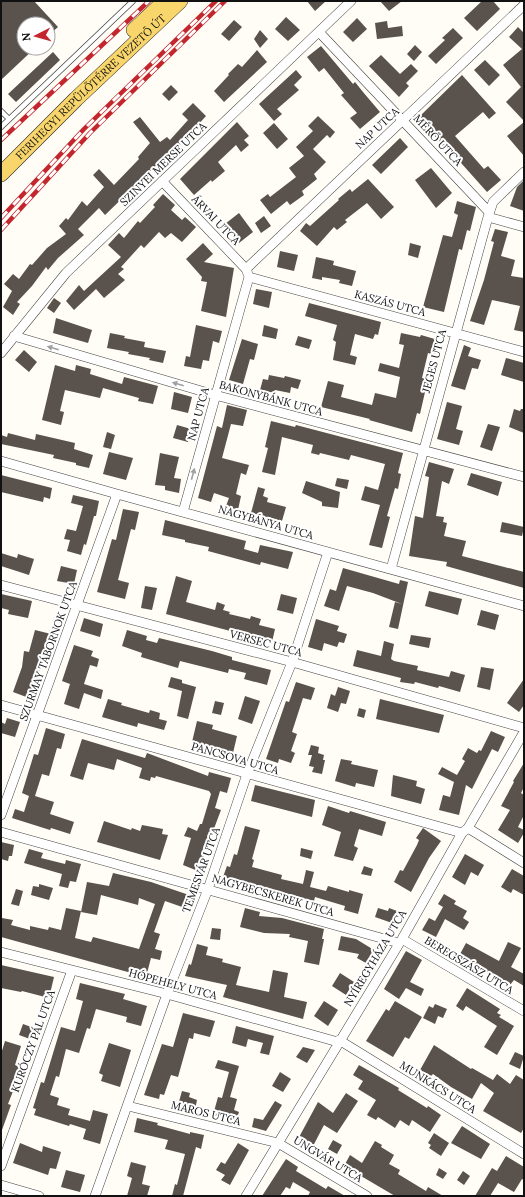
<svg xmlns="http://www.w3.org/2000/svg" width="525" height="1197" font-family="Lora,serif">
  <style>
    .building { fill: #5a524d }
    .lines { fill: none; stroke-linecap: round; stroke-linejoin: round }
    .service-casing { stroke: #444; stroke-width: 6 }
    .minor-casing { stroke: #444; stroke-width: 10 }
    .primary-casing { stroke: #222; stroke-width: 16 }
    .service { stroke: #fff; stroke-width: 4.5 }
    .minor { stroke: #fff; stroke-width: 9 }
    .primary { stroke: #f9d66b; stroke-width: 15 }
    .rail-casing { stroke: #c4262e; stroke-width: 4.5 }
    .rail { stroke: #fff; stroke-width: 3; stroke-dasharray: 9; stroke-linecap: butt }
    .oneway { fill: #a0a0a0 }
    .labels { text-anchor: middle; stroke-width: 4; stroke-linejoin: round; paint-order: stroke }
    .street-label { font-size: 11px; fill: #111; stroke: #fff }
  </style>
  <rect width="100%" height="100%" fill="#fffdf5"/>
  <!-- building -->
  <path class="building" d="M1,1H34L58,27L48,36V24H24V48H35L1,80Z
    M307,1H326L315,11Z
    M380,1H402L389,11Z
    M482,1H493L500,9L477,31L464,18Z
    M286,17L300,30L288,41L275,29Z
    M357,18L367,29L353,42L343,32Z
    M234,20L242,27L229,41L221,34Z
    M387,21L388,28L402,26L403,36L377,39L375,23Z
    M518,27L524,33V121L506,102L521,87L503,65L522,49L509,37Z
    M453,28L463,38L436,64L428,56L445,40L442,38Z
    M260,30L268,39L260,48L254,39Z
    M415,45L422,52L414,61L407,54Z
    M321,46L353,84L355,82L363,92L380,112L360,129L350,118L357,113L341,95L344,93L324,68L319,72L307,57Z
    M257,50L267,62L224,102L214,91L229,75L228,74L238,64L242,67Z
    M53,52L60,60L16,102L8,94Z
    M381,55L400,74L411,64L418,71L406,83L409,86L399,97L369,66Z
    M485,60L500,75L489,86L474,70Z
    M296,70L302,77L294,85L299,90L277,109L282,114L274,121L259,104Z
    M462,75L496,113L489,119L483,112L455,136L484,169L488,166L501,180L487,192L445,145L443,146L419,117Z
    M171,85L178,92L169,101L162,94Z
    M193,103L206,116L178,147L165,156L136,187L135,186L105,215L99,208L78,229L84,235L58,258L48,270L46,267L32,286L17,302L20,304L13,315L3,307L12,291L4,284L13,274L19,279L30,264L32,265L47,248L66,234L59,226L66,218L68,220L82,201L87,206L104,187L93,175L99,169L114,185L139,159L138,157L150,143L133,122L140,117L160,142L167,137L170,140L188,120L182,114Z
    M318,116L335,132L330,138L327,135L313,149L326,162L314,174L317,179L302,191L304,195L290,205L287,201L271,214L260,200L268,194L270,197L296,177L289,168L304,156L296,147L313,131L308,126Z
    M237,122L249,136L244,140L249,145L241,152L236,145L218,162L225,171L212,182L211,180L194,195L180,179Z
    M524,122V156L507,136Z
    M274,123L288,139L277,149L263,133Z
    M400,138L408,147L381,174L372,165Z
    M431,168L452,193L436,208L415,180Z
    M368,179L394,207L381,219L367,203L345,220L347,222L337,230L334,227L317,246L300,231L306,223L310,226L339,200L338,199L350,189L352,192Z
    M524,180V211L510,206L517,187Z
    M163,194L175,205L171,210L182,220L185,217L196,227L182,242L171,233L165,238L159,232L144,248L141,245L121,267L124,269L118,274L125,280L104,298L96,289L74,310L66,301L79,285L84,291L121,257L108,245L119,233L124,238L138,221L140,223L155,207L153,205Z
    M457,201L476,207L470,231L467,230L462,250L459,249L444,312L423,307L443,235L452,237L458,215L454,213Z
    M239,213L253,232L239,243L225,224Z
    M264,216L271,226L261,233L255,223Z
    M495,229L508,232L501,256L515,260L511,276L524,278V332L514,330L520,306L492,300L484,325L470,321L484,280L494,242L491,241Z
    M203,243L213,254L204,262L234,268L226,317L201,311L207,282L201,281L202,277L186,259Z
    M410,243L421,246L418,258L408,255Z
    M280,251L298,255L294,271L277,267Z
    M316,257L334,261L333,265L356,271L352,286L339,283L340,280L322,277V280L312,278Z
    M256,289L272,292L269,308L253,304Z
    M54,298L61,303L54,313L47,308Z
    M309,303L381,322L378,335L375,334L373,339L355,334L350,355L357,357L355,365L333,360L336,342L333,340L337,325L305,316Z
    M56,318L92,330L88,343L53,333Z
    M196,325L222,331L219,343L213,341L209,361L203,360L201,369L184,366L186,356L190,357Z
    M264,325L278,329L276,339L262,336Z
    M110,333L125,336L124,338L145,342L144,347L166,351L163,363L149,360L150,358L128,354L129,352L107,348Z
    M401,333L420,337L421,335L438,340L434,355L428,353L422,378L428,379L420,414L417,413L412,432L369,420L370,419L321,407L328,381L344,385L341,397L372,405L375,393L396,398L400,377L378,371L380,363L399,368L404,345L399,344Z
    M298,336L312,340L309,349L295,345Z
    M242,339L258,344L254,360L250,359L243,384L229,380Z
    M464,345L471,348L468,356L481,360L478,369L472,368L465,390L451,386Z
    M24,350L37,362L29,372L15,360Z
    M506,358L524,363V382L501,375Z
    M55,365L75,371L76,365L91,369L90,374L122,384L124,377L158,386L153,404L138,401L139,398L103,388L100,398L65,390L60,411L64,412L61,425L42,420Z
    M269,375L284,378L285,376L301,380L298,389L291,387L290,393L275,390V393L260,390L263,379L268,380Z
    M174,392L192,397L188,413L171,409Z
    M447,402L462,406L456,429L463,431L459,445L437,439Z
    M227,405L247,410L243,426L231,424L222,458L249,465L246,475L241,473L236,494L241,496L238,510L226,506L229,498L214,493L211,502L198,498L217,426L222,428Z
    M514,409L520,411L521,409H524V433L509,427Z
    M271,421L295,427L296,425L403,453L398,473L401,474L398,489L395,488L387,516L390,517L382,548L369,545L380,505L361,500L365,486L378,490L385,464L351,455L349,460L320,453L319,455L311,453L313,445L282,437L275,475L262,472L268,448L265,447Z
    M488,424L500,427L492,451L480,447Z
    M177,425L191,429L188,442L173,438Z
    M107,432L115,435L111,449L103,447Z
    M8,433L35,440L36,434L75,443L74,449L93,455L89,468L76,465V463L53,458L54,455L1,444V435L7,437Z
    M109,452L133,458L126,480L103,474Z
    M160,453L179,457L174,478L181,479L179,493L165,490V486L155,485Z
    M429,462L454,469L449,484L442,481L436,516L444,517L443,522L447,523L444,536L466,541L462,556L524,572V588L446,566L447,562L409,556L415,516L423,518L429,477L425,476Z
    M471,473L502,482L498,496L467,485Z
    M1,475L52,488L50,499L44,497L43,502L1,492Z
    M337,478L349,480L347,489L335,486Z
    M306,481L340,492L338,508L322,506V502L302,493Z
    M258,487L265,489L263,496L268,498L267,502L286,507L282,521L251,513Z
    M73,495L99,501L96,516H94L86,545L84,544L81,555L67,551L70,540L64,539L67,529L76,531L83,506L71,503Z
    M123,509L139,512L135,530L131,529L118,580L129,583L125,599L97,592L112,539L116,540Z
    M165,520L246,541L244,549L258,553L260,545L293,552L288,569L261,562L260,565L208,551L209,547L185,542V540L162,535Z
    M502,522L524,527L522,536L500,532Z
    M1,553L17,558L18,554L34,559L29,575L1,566Z
    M61,566L77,570L74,584L57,581Z
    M343,568L399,584L400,580L408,582L398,629L389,627L395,602L402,604L373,593L347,586L339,611L324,606L330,589L336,591Z
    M176,576L192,581L186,602L215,610L217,602L225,605L223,610L230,612L229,614L250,619L251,616L261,619L259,625L275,629L272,642L166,614Z
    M145,586L157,588L152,610L141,608Z
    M429,591L462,599L458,615L425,606Z
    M1,594L32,601L28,618L8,614L9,610L1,608Z
    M281,594L297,598L293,614L277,610Z
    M481,610L499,615L495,630L477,625Z
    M84,618L103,624L100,637L80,631Z
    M316,619L339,626L337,631L347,634L344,643L339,642L337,647L324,643L322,651L308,647Z
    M35,630L51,634L47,650L45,649L39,672L29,698L13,692L22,667L24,651L29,652Z
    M127,630L147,636L146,640L157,643L159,638L212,651L232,657V660L271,670L267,685L244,679L246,673L229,669L228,673L180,661L178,668L141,657L142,653L122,646Z
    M411,635L431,638L429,648L409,644Z
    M384,641L394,644L391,659L394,661L418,666L417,670L449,677L451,671L465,675L460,692L439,686L438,688L415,682L414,684L400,682L401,678L353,666L357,650L381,656Z
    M74,645L93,651L91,656L99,659L97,667L90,665L84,684L103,690L101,699L84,693L79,709L64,704L70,684L62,681Z
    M481,667L494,669L490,690L477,687Z
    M171,677L182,680V683L196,687L188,719L177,716L182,691L168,687Z
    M524,679V705L519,712L507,703Z
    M296,682L315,688L311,700L303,698L292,732L297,734L291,751L295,753L291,763L279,759L278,763L266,759L286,701L289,702Z
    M338,687L350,691L346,704L341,703L338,712L327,708L331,694L335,696Z
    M245,696L260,701L252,724L238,719Z
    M108,699L122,703L121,705L149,713L150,710L160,713L159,719L167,721L164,730L138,723L137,727L102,717Z
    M380,699L444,715L439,733L376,719Z
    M215,701L224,703L221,715L212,713Z
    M359,708L366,710L364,718L357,716Z
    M7,718L20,722L15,737L1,733V722L5,724Z
    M197,721L213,725L212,729L237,736L233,753L192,742Z
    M46,728L65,734L61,749L57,748L49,776L42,774L35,796L54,802L50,814L74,822L70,834L51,828L50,830L12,818L15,809L24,812L29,796L22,793L34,754L38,755Z
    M491,731L505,737L498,752L492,749L472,789L466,785L459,815L439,810L443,795L450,797L454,782L438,774L442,767L457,775L465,761L462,759L468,748L477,753L479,750L481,751Z
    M82,739L145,758L147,753L208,776L209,772L231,778L227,793L220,791L215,808L221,810L198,871L183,865L191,838L184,836L188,827L197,831L200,824H202L211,794L209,791L156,776L155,778L151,777L150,781L139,778L142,768L117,759L114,770L88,763L83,780L70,776Z
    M311,745L319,747L318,753L324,755L323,760H325L322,774L312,772L314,767L309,766L312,755H308Z
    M341,759L352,761L351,764L378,770L374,787L356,783L355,787L335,781Z
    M524,763V787L521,793L524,795V815L518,827L524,830V833L518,843L498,830L510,810L501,806L514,782L513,781Z
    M393,775L417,781L416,786L425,789L421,804L391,796Z
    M255,785L315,800L312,817L251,801Z
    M328,806L349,813L350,811L386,822L382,836L359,829L354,846L358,848L353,861L334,856L341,832L322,825Z
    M104,821L131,830L132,828L140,831L142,825L163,829L162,834L168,835L160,860L97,842Z
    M245,826L260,830L252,859L254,860L252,867L282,875L281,879L303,884L306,870L314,872L310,887L326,891L328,886L349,892V890L363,894L358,914L344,910L345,906L315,897L314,901L223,877L227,866L230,867L234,854L237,855Z
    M423,828L441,841L429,858L411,892L394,882L400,870L403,871L417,845L419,840L416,838Z
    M1,842L14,845L12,856H9L8,861L1,859Z
    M301,848L313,851L311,859L300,856Z
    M29,849L43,853L41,858L65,864L66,860L81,864L76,882L70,881L68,888L59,886L62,874L24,863Z
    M465,854L484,865L478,876L471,872L465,885L452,877Z
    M364,866L373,869L371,876L361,874Z
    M512,869L524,876V895L513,889L511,893L501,887Z
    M113,873L151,882L189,895L185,908L165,901L154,932L160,934L155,949L162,951L160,960L151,958L146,977L1,937L2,918L13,920L11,925L30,930V926L48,930L49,927L61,930L66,908L81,911L75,938L91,942L93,937L139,949L155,904L139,898L138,905L101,895L97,915L81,912L87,882L109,886Z
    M39,884L53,888L49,900L31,895L33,886L39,887Z
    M16,889L23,891L19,906L11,904Z
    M444,894L456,901L454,904L467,911L463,918L469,922L464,930L445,919L436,937L422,930L429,918L435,921L443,907L438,904Z
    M245,908L260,912L259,916L282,918L324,929L322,939H324L319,965L304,962L308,941L289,937L290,934L264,933L240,927Z
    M378,908L388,911L389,908L397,911L392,923L375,917Z
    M212,928L221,929L220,940L210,939Z
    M341,936L356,939L374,950L366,963L357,958L359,954L338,950Z
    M508,942L521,948L511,967L524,974V986L514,980L510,985L459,956L466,943L499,961Z
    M197,944L208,947L206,955L223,959L222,962L241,967L236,985L269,992L273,970L288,973L284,997L307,1002L303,1019L223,997L227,985L185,976L189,964L191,965Z
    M406,951L422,960L410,982L424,989L421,996L406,988L399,999L384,989Z
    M1,965L54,977L49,998L22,991L21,992L1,988Z
    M340,973L354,982L346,995L332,986Z
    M80,983L125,994L123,999L147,1006L141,1026L126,1022L127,1017L96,1009L90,1029L87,1028L79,1053L66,1049L59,1077L56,1076L50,1095L59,1098L57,1105L70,1109L68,1115L90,1121L93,1110L108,1114L100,1144L83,1139L86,1129L70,1124L69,1126L34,1115L36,1109L33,1108L41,1082L44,1083L61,1027L75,1031L83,1001L76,999Z
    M467,988L500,1009L497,1013L501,1015L499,1017L514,1026L497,1055L484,1047L497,1026L466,1006L463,1011L456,1006Z
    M324,1001L338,1010L328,1026L314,1016Z
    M395,1001L422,1017L409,1039L405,1037L393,1057L366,1041L386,1009L389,1011Z
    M435,1004L447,1009L443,1018L438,1016L435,1024L423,1018L429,1006L433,1008Z
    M183,1013L215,1021L210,1037L194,1033L193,1039L189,1038L178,1077L171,1075L164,1095L160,1094L159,1099L144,1095L162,1044L173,1047Z
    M23,1024L34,1028L30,1039L19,1035Z
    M236,1026L274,1036L269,1055L260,1053L263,1043L248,1039L246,1047L232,1043Z
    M5,1041L21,1046L15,1065L22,1068L8,1104L11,1105L2,1130L1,1054Z
    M109,1043L131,1050L120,1087L101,1081L103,1075L99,1073Z
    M434,1045L471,1069L472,1068L493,1080L497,1074L510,1084L516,1075L524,1080V1128L521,1133L483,1111L494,1093L481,1083L472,1099L451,1087L433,1074L431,1076L420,1070Z
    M303,1047L315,1050L307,1063L296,1057Z
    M515,1052L524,1056L520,1069L509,1064Z
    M218,1060L239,1066L230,1097L237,1099L234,1110L239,1112L236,1121L213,1115L218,1097L222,1098L229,1072L215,1068Z
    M359,1065L399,1088L398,1090L427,1108L428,1106L441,1115L430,1132L412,1120L409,1126L400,1120L395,1128L378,1117L376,1120L367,1115L376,1100L358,1089L363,1081L353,1075Z
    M280,1072L291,1079L283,1092L272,1086Z
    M182,1091L190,1093L189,1097L197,1100L195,1110L178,1105Z
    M346,1093L358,1101L337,1133L324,1125L312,1148L298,1139L318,1102L333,1113Z
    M275,1101L282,1105L266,1131L252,1127L254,1118L263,1120Z
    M137,1118L158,1123L157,1125L190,1134V1132L204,1135L201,1149L196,1147L183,1196H172L175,1184L177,1185L185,1154L165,1149L168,1140L134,1132Z
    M462,1126L490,1144L481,1159L451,1143Z
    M434,1133L449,1143L441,1156L429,1148L431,1145L428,1143Z
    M333,1140L342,1145L337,1154L328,1149Z
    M375,1141L382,1145L381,1147L394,1155L389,1164L400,1170L398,1174L426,1191L428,1187L443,1196H395L344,1166L350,1155L362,1163Z
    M20,1143L42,1152L43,1146L61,1152L56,1169L50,1168L48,1175L13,1163Z
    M238,1143L249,1150L230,1185L221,1180L225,1175L216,1170L221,1162L225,1164Z
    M506,1156L524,1167V1180L522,1179L514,1192L498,1183L490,1196H475L492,1168L497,1171Z
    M286,1159L298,1167L296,1171L326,1189L328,1186L345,1196H308L310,1192L293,1182L290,1189L286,1187L280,1196H262Z
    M131,1162L146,1166L142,1184L150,1186L147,1196H127L132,1178L127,1176Z
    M439,1168L447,1173L443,1179L436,1175Z
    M66,1170L85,1175L80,1192L61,1187Z
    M463,1171L470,1176L464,1185L457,1180Z"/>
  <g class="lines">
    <!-- service casing -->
    <g class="service-casing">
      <path id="service" d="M1,111L9,119
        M1,127L133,1"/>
    </g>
    <!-- minor casing -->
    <g class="minor-casing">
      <path id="minor" d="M319,32L489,212
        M162,181L246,269L248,274
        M488,217L524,227
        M246,269L524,5
        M249,277L524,352
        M14,336L215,395L524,477
        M1,353L66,273L351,1
        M1,461L117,494L524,606
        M183,512L249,277
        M391,569L488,217L493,202L524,172
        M1,585L292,662L524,728
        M1,705L462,833
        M1,815L117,494
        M468,828L524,863
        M1,832L399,943
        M402,939L524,1011
        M1,952L167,994L338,1042
        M339,1040L524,1154
        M128,1106L278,1143L367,1196
        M1,1166L72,970
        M1,1185L39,1196
        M95,1196L167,994L208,889L247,774L292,662L328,552
        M246,1196L402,939L462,833L468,828L524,732"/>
    </g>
    <!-- primary casing -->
    <g class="primary-casing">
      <g id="primary">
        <path d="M134,30L165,1"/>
        <path id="s1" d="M1,174L76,99L180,1"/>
      </g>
    </g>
    <!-- service -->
    <use href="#service" class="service"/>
    <!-- minor -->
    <use href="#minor" class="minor"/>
    <!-- primary -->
    <use href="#primary" class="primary"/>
    <!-- rail casing -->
    <g class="rail-casing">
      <path id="rail" d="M1,140L149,1
        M1,218L84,129L216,1
        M1,230L90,133L225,1"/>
    </g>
    <!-- rail -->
    <use href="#rail" class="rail"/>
  </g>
  <!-- one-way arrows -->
  <defs><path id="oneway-solid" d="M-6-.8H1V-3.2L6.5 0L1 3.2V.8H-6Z"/></defs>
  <g class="oneway">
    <use href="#oneway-solid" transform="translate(53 348) rotate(-164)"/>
    <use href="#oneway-solid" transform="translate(178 384) rotate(-164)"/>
    <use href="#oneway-solid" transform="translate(193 474) rotate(-75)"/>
  </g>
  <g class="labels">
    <!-- street labels -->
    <g class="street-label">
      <text dy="4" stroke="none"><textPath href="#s1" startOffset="125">FERIHEGYI REPÜLŐTÉRRE VEZETŐ ÚT</textPath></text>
      <text transform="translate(377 128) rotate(-43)" y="4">NAP UTCA</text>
      <text transform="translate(438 140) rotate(47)" y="4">MÉRŐ UTCA</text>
      <text transform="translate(163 164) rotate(-44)" y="4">SZINYEI MERSE UTCA</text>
      <text transform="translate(216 220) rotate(46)" y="4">ÁRVAI UTCA</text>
      <text transform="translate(390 303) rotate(15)" y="4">KASZÁS UTCA</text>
      <text transform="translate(434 361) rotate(-75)" y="4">JEGES UTCA</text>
      <text transform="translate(271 398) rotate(15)" y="4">BAKONYBÁNK UTCA</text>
      <text transform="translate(198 414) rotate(-75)" y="4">NAP UTCA</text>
      <text transform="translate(266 522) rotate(16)" y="4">NAGYBÁNYA UTCA</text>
      <text transform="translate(266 643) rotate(15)" y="4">VERSEC UTCA</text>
      <text transform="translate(48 651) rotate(-70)" y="4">SZURMAY TÁBORNOK UTCA</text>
      <text transform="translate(235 758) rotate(16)" y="4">PANCSOVA UTCA</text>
      <text transform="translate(201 870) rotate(-70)" y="4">TEMESVÁR UTCA</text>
      <text transform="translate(273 895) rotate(16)" y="4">NAGYBECSKEREK UTCA</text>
      <text transform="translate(375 958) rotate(-59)" y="4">NYÍREGYHÁZA UTCA</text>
      <text transform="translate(469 965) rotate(31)" y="4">BEREGSZÁSZ UTCA</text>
      <text transform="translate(173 984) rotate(15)" y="4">HÓPEHELY UTCA</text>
      <text transform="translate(33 1041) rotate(-70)" y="4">KURÓCZY PÁL UTCA</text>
      <text transform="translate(438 1087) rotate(32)" y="4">MUNKÁCS UTCA</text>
      <text transform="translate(206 1113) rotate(14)" y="4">MAROS UTCA</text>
      <text transform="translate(328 1159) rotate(31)" y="4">UNGVÁR UTCA</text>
    </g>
  </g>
  <!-- border -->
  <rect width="525" height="1197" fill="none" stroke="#111111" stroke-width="4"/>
  <!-- north arrow -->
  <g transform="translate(36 36) rotate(264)"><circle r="19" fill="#ffffff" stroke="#a0a0a0"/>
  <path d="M0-3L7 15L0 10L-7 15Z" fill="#c4262e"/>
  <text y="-6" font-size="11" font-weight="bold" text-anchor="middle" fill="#111111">N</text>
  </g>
</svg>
